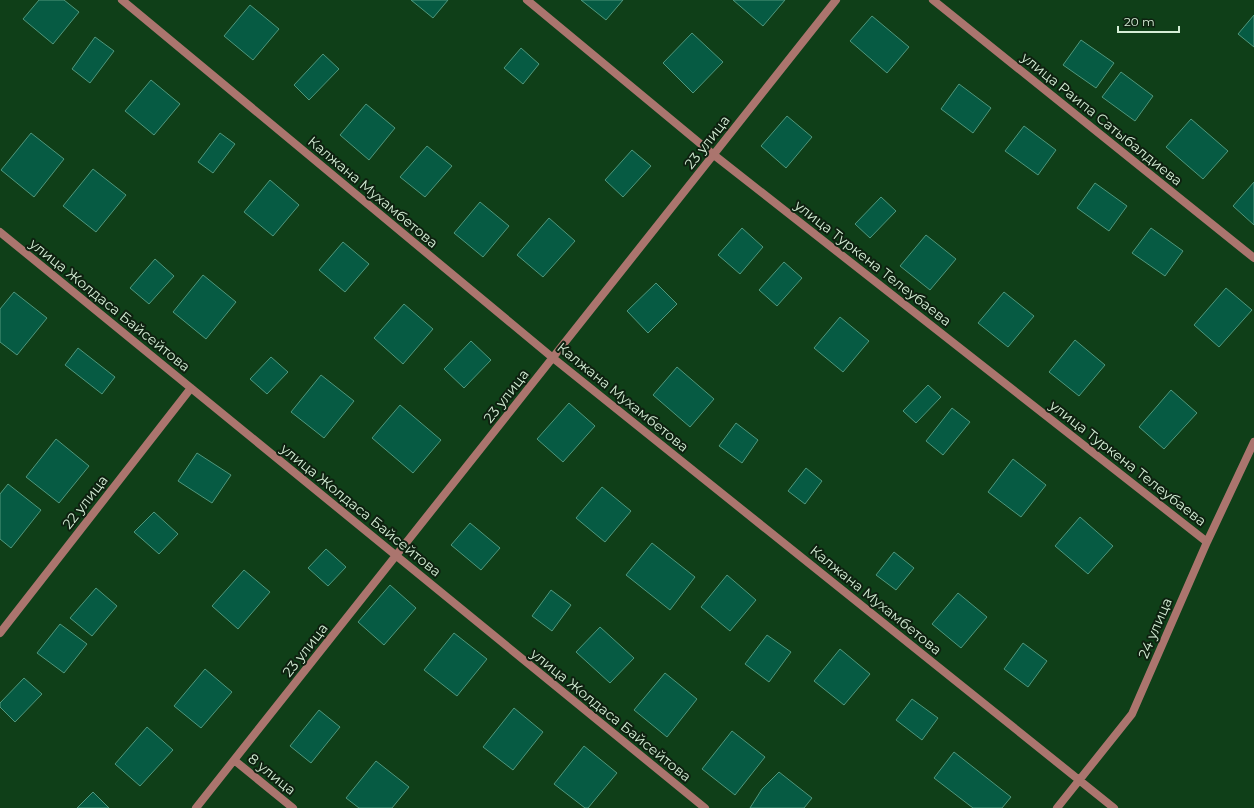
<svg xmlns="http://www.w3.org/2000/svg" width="1254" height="808" font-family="Montserrat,sans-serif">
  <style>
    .building { fill: #065b43; stroke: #50977c }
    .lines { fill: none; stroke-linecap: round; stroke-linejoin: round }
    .minor { stroke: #ab756e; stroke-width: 8 }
    .labels { text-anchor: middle; stroke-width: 4; stroke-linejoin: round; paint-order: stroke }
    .street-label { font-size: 14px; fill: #d5eed6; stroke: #0e2110 }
  </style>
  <rect width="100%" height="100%" fill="#0f3f18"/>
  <!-- building -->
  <path class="building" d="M39,0H64L79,12L53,44L23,19Z
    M411,0H448L433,18Z
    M581,0H623L606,20Z
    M733,0H785L763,26Z
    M250,5L279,29L253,60L224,36Z
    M1254,15V47L1238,34Z
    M872,16L909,47L887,73L850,41Z
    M692,33L723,62L693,93L663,63Z
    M95,37L114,51L90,83L72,69Z
    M1081,40L1114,63L1096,88L1063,65Z
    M521,48L539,64L523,84L504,68Z
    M323,54L339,69L309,100L294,85Z
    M1121,72L1153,96L1135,121L1102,97Z
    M151,80L180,104L154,135L125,111Z
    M959,84L991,108L973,133L941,109Z
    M366,104L395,128L369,160L340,135Z
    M787,116L812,137L786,168L761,146Z
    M1191,119L1228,151L1203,179L1166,147Z
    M1024,126L1056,150L1038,175L1005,151Z
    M31,133L64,159L34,197L1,170Z
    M220,133L235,144L213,173L198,162Z
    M427,146L452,166L425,197L400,177Z
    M632,150L651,166L623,197L605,180Z
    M93,169L126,195L96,232L63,206Z
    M270,180L299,205L273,236L244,212Z
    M1254,182V225L1233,206Z
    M1095,183L1127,206L1109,231L1077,208Z
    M881,197L896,211L870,238L855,224Z
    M480,202L509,226L483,257L454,233Z
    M549,218L575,241L543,277L517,255Z
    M742,228L763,247L740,274L718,255Z
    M1151,228L1183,251L1165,276L1132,253Z
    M926,235L956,259L930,290L900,266Z
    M343,242L369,264L345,292L319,270Z
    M155,259L174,276L149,304L130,288Z
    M784,262L802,278L777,306L759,290Z
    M203,275L236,302L206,339L173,312Z
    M656,283L677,304L648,333L627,311Z
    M1226,288L1252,310L1219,347L1194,325Z
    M14,292L47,318L17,355L0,342V309Z
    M1004,292L1034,316L1008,347L978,323Z
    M404,304L433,329L403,364L374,338Z
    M840,317L869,341L843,372L814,348Z
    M1075,340L1105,365L1079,396L1049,372Z
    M471,341L491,360L464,388L444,369Z
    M78,348L115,377L102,394L65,365Z
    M271,357L288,372L267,394L250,379Z
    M677,367L714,399L690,427L653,395Z
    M321,375L354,401L324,438L291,412Z
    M928,385L941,397L916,423L903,411Z
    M1171,390L1197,413L1164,449L1139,427Z
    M569,403L595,426L563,462L537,439Z
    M400,405L441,440L413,473L372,438Z
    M952,408L970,422L943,455L926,441Z
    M736,423L758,440L742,463L719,446Z
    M56,439L89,466L59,503L26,477Z
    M197,453L231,475L212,503L178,481Z
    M1013,459L1046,485L1021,517L988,492Z
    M806,468L822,481L805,504L788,491Z
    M8,484L41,510L11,548L0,539V494Z
    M602,487L631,511L605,542L576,518Z
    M154,512L178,534L159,554L134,532Z
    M1080,517L1113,546L1088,574L1055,546Z
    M470,523L500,548L481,570L451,545Z
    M652,543L695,577L670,610L626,575Z
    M326,549L346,567L328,586L308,568Z
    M894,552L914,568L896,590L876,575Z
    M244,570L270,592L238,629L212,606Z
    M727,575L756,600L730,631L701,607Z
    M390,585L416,608L384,645L358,622Z
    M96,588L117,606L92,636L70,618Z
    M551,590L571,605L552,631L532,616Z
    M958,593L987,617L961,648L932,624Z
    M60,624L87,644L64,673L37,653Z
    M600,627L634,658L610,683L576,652Z
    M454,633L487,659L457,696L424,670Z
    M767,635L791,652L769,682L745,664Z
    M1023,643L1047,661L1028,687L1004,669Z
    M840,649L870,674L844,705L814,681Z
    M205,669L232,692L201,728L174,706Z
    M665,673L697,699L667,737L634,710Z
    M24,678L42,694L15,722L0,707V703Z
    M912,699L938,718L922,740L896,720Z
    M514,708L543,732L513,770L483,747Z
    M319,710L340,727L311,763L290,746Z
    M147,727L173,750L140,786L115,764Z
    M732,731L765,757L735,795L702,769Z
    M584,746L617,773L588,808H585L554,784Z
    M954,752L1011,797L1002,808H973L934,778Z
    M376,761L409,787L392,808H359L346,798Z
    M779,772L812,798L804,808H750L762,789Z
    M93,792L109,808H77Z"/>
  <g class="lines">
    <!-- minor -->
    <path class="minor" d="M122,0L553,358L1114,808
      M527,0L714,155L1207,542
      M933,0L1254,258
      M0,232L705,808
      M0,633L191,388
      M234,760L293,808
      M196,808L836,0
      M1057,808L1132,714L1207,542L1254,442"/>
  </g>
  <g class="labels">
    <!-- street labels -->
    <g class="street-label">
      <text transform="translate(1102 119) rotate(39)" y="5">улица Раипа Сатыбалдиева</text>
      <text transform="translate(707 142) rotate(-52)" y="5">23 улица</text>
      <text transform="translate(373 192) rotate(40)" y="5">Калжана Мухамбетова</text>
      <text transform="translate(873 263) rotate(38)" y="5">улица Туркена Телеубаева</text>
      <text transform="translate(110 305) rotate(39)" y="5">улица Жолдаса Байсейтова</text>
      <text transform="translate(506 396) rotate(-52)" y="5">23 улица</text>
      <text transform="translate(623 397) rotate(39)" y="5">Калжана Мухамбетова</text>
      <text transform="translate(1128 463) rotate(38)" y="5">улица Туркена Телеубаева</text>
      <text transform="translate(85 502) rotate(-52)" y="5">22 улица</text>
      <text transform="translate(361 510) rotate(39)" y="5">улица Жолдаса Байсейтова</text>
      <text transform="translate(876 600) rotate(39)" y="5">Калжана Мухамбетова</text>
      <text transform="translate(1155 628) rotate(-67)" y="5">24 улица</text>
      <text transform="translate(305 650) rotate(-52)" y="5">23 улица</text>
      <text transform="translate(611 715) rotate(39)" y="5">улица Жолдаса Байсейтова</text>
      <text transform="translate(272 774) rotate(39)" y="5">8 улица</text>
    </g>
  </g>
  <!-- scale -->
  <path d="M1118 26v6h61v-6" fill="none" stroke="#d5eed6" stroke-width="2"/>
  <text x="1124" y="26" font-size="12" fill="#d5eed6" stroke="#0e2110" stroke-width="3" paint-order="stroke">20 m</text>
</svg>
